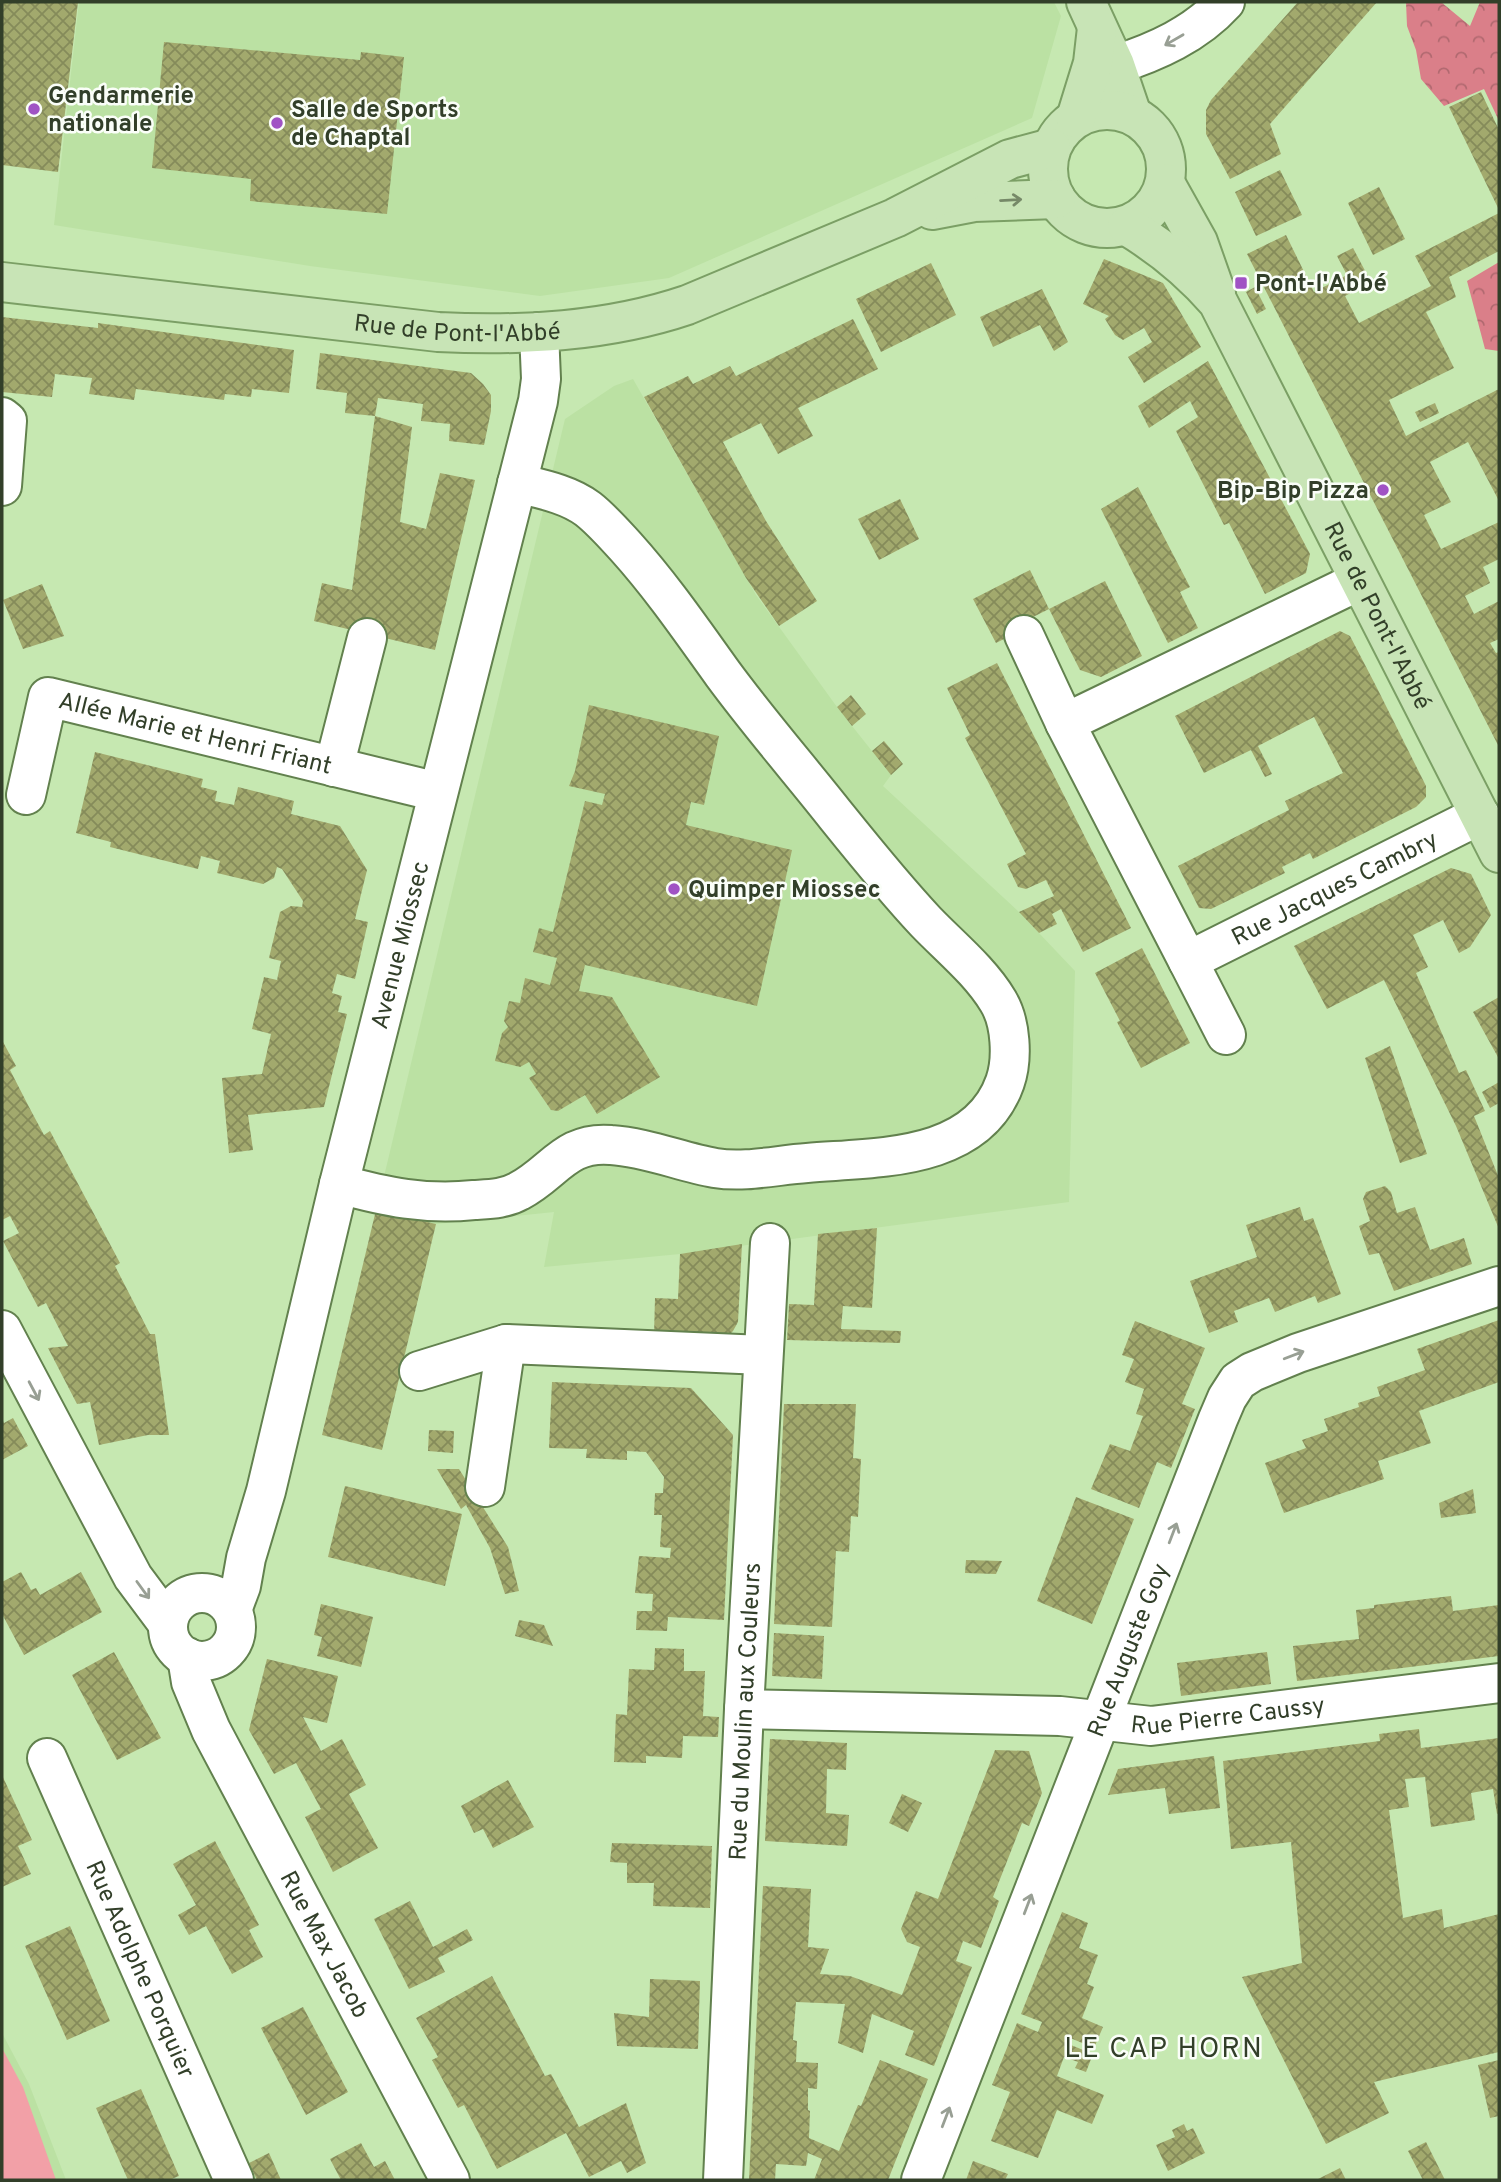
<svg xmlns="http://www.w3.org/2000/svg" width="1501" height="2182" font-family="Overpass,sans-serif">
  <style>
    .built { fill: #bbe1a3 }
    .green { fill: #f2a0a7 }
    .forest { fill: url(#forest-crowns) }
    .building { fill: url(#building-cross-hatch) }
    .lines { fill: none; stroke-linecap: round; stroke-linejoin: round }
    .minor-casing { stroke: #62814e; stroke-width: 42 }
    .major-casing { stroke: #7b9f65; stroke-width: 42 }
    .minor { stroke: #fff; stroke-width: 38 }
    .major { stroke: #c8e4b6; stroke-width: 38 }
    .oneway { stroke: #989f94 }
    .oneway2 { stroke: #768968 }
    .poi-dot { fill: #a053c4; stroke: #fafef8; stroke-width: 2.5 }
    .labels { text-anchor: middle; stroke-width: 5; stroke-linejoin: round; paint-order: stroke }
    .poi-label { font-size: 24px; font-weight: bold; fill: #323f29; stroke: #fafef8; text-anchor: start }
    .street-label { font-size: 24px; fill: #323f29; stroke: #fafef8 }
    .quarter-label { font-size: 28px; letter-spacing: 2px; fill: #323f29; stroke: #fafef8 }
  </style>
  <defs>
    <pattern id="forest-crowns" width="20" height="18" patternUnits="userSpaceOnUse" patternTransform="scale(1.75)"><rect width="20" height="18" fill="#da7f89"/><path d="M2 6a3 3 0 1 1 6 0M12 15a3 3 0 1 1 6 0" fill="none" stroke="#b16970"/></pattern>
    <pattern id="building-cross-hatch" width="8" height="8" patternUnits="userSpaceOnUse" patternTransform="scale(1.75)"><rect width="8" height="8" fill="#a2a96d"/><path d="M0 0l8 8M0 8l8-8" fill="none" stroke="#858b5a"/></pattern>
  </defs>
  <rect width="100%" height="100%" fill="#c6e8b1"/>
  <!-- built -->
  <path class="built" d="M79,2H1054L1061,16L1032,118L669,278L540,296L310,266L54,225Z
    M633,379L756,595L837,707L891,775L883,786L1019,912L1075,971L1069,1202L680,1254L544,1267L554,1212L436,1224L376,1210L565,419L614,386Z
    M2,2033L29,2084L66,2180H2Z"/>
  <!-- green -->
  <path class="green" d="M2,2048L23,2087L56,2180H2Z"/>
  <!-- forest -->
  <path class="forest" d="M1406,2H1441L1470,26L1480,2H1499V121L1484,89L1444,106L1421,79L1416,50L1407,26Z
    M1499,262V351L1485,349L1467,281Z"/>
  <!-- building -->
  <path class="building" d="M2,2H78L58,172L2,165Z
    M1298,2H1377L1270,124L1281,154L1230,179L1206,134V110L1211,100Z
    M164,42L360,60L361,52L404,57L387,214L250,201L251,179L152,168Z
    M1481,92L1499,130V210L1449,107Z
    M1280,170L1302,215L1256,236L1235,192Z
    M1379,187L1405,239L1373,255L1348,203Z
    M1499,213V251L1449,277L1456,297L1426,312L1454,368L1389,400L1406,436L1499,389V501L1468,442L1430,462L1451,502L1424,515L1441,549L1499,522V559L1483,567L1490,583L1465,596L1474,614L1499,601V639L1490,643L1496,653L1499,652V747L1247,254L1286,235L1314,292L1347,275L1337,256L1353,248L1371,282L1345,296L1359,323L1431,286L1415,256Z
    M1104,259L1163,283L1201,347L1144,383L1128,357L1152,342L1144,328L1123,340L1115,335L1105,319L1109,316L1083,304Z
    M931,263L956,315L881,352L856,299Z
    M1255,287L1266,309L1257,314L1246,292Z
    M1042,289L1068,342L1054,351L1040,325L993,347L980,317Z
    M2,317L98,328V323L294,350L289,393L252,389L251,397L225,394L224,400L136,389L134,400L89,394L92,378L55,374L52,397L2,392Z
    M853,319L878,369L798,408L813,436L778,454L761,423L723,442L766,521L817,601L779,626L746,578L644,397L688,376L693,384L730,366L736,376Z
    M320,353L471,373L483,384L491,395V411L484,445L449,441L450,424L421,421L423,404L378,398L375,416L345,413L347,393L316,389Z
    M1208,361L1310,554L1306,573L1265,594L1229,523L1224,525L1176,431L1198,417L1190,401L1149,428L1138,406Z
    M1435,403L1439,413L1420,422L1415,412Z
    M375,416L412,427L400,522L426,529L440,473L475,480L435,650L314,621L322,583L352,590Z
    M1138,487L1190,587L1180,592L1198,628L1168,643L1101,509Z
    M900,499L919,539L879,560L858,519Z
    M1030,570L1049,609L1015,626L1018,632L996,643L973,599Z
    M1105,581L1142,656L1101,677L1080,670L1049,609Z
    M42,584L64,636L23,649L3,600Z
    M1340,631L1350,636L1376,686L1426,786V797L1416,807L1313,859L1310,853L1282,867L1285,873L1211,909L1199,908L1178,866L1289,810L1285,801L1343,773L1314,717L1258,746L1272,774L1265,777L1251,750L1204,773L1175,716Z
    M997,663L1131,928L1083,952L1061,909L1052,914L1057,924L1039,933L1019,912L1054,896L1046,880L1026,889L1018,887L1007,864L1026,854L965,738L970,735L947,688Z
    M851,695L866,714L852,726L837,707Z
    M589,705L719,736L704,805L691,802L686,825L792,850L757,1006L585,965L579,991L612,997L660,1077L597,1114L585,1095L558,1111L551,1110L529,1078L536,1074L529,1062L520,1067L495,1061L502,1033L508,1027L504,1021L509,1001L520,1003L525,978L550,985L557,958L533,952L539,928L553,932L585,801L602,805L605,794L569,786L575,771Z
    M884,741L903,764L891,775L872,751Z
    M95,752L203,779L201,787L217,791L215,801L234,805L238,787L294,801L291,814L340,826L367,870L355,919L368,922L355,979L337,974L332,993L342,996L338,1012L347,1014L324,1107L248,1115L253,1150L229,1153L222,1078L262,1074L271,1034L252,1029L264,977L277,980L281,961L269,958L280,912L291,906L302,907L303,901L282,869L277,867L274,878L263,884L217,873L220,861L201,856L198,869L110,847L111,842L76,833Z
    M1451,868L1471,874L1491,915L1470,947L1459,953L1443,920L1413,935L1428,967L1416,973L1459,1073L1466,1070L1485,1111L1474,1116L1499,1178V1229L1456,1126L1384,980L1327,1009L1294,946Z
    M1142,948L1190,1043L1141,1068L1117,1022L1120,1021L1095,973Z
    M1499,997V1059L1473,1012Z
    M2,1040L16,1066L10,1070L29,1107L44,1135L50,1131L120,1263L115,1266L150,1334H155L169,1435H148L99,1445L90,1402L77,1404L48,1348L68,1346L46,1303L38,1307L3,1241L19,1233L10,1216L2,1220Z
    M1390,1046L1427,1154L1400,1163L1365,1058Z
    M1499,1082V1103L1490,1108L1482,1092Z
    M1385,1186L1391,1192L1397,1213L1415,1207L1430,1250L1464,1238L1472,1264L1394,1291L1379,1253L1369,1255L1359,1226L1370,1221L1363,1199L1366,1192Z
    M1300,1207L1304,1221L1313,1218L1341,1294L1318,1303L1315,1296L1275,1312L1269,1298L1234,1311L1238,1322L1209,1333L1190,1281L1257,1257L1246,1225Z
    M376,1210L436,1224L382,1450L322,1435Z
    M877,1228L872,1308L843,1306L841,1329L901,1331L900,1343L787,1340L789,1304L814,1305L818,1234Z
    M742,1244L738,1322L733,1331L728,1336L654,1335L655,1298L678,1299L680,1254Z
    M1499,1320V1382L1419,1411L1431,1443L1378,1461L1384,1479L1284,1513L1265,1463L1306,1448L1302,1440L1328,1431L1324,1419L1359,1407L1358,1403L1380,1396L1377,1387L1425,1370L1417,1349Z
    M1135,1321L1205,1348L1182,1404L1165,1397L1195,1409L1171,1468L1157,1462L1139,1508L1091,1489L1110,1444L1130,1451L1143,1416L1136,1414L1144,1389L1125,1382L1134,1359L1122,1355Z
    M552,1382L691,1388L733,1435L724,1620L668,1617L667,1631L636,1630L637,1611H652L653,1594L635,1593L639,1556L670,1558L671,1548L660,1547L662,1515H654L655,1493H663L664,1477L646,1452L627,1451V1460L586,1458L587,1449L549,1448Z
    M784,1404H856L853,1458L861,1459L858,1517L851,1516L849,1552L836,1551L832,1627L774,1624Z
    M13,1418L28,1446L2,1460V1419L4,1423Z
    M429,1430L454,1431L453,1453L428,1451Z
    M437,1469H459L508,1547L519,1591L505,1594L490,1548L466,1505L461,1509Z
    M345,1486L462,1514L445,1586L328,1557Z
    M1473,1489L1476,1513L1441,1518L1439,1503Z
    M1076,1497L1134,1519L1092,1624L1037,1601Z
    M966,1560L1002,1561L996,1574L965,1573Z
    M21,1572L31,1590L36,1588L40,1595L81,1572L102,1612L24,1655L2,1614V1582Z
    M1451,1596L1453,1611L1499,1605V1656L1297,1681L1293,1646L1359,1639L1356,1610L1374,1608V1605Z
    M321,1604L373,1617L361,1667L317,1656L322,1637L314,1635Z
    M519,1620L544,1625L553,1646L515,1636Z
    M774,1633L824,1636L822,1679L772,1676Z
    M655,1648L684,1649V1671H705L703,1716L719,1717L718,1737L683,1736L682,1758L646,1756V1763L614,1762L616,1714L627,1715L629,1669L654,1670Z
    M114,1652L161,1738L117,1760L72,1675Z
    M1267,1652L1271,1684L1181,1696L1177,1663Z
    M267,1659L338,1676L327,1723L303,1717L321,1751L342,1739L366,1785L349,1794L378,1848L333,1872L305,1817L321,1809L296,1763L274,1774L249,1730Z
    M1419,1729L1421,1748L1499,1738V1813L1497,1814L1493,1789L1471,1793L1475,1820L1431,1827L1425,1777L1405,1779L1409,1807L1389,1810L1403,1918L1442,1909L1444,1928L1499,1914V2052L1374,2082L1389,2113L1326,2144L1242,1977L1302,1963L1291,1842L1231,1849L1223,1761L1380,1741L1379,1734Z
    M770,1739L847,1743L846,1770L827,1769L826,1813L849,1815L847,1846L765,1841Z
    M995,1750L1029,1751L1042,1793L1029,1826L1022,1823L993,1897L999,1901L981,1948L963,1941L956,1961L972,1967L934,2066L905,2055L914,2031L872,2014L863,2053L838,2043L845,2004L796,2002L793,2040L797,2041L796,2062L818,2063L817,2089L808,2088V2110L810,2111L809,2138L839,2151L858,2105L861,2106L880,2060L928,2079L888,2180H814L822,2159L808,2153L806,2166L776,2164L775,2180H749L763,1886L811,1889L808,1947L829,1949L820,1974L850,1976L902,1995L920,1947L907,1942L901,1929L916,1891L938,1899Z
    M1214,1756L1220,1808L1169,1814L1165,1788L1108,1795L1118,1769Z
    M2,1775L32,1840L18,1846L31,1874L2,1887Z
    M508,1780L534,1827L493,1848L483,1829L474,1833L461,1806Z
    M902,1794L922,1803L908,1832L889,1823Z
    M215,1841L259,1925L249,1930L263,1957L232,1974L206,1926L189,1935L178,1915L196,1905L173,1864Z
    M612,1843L712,1846L710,1908L653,1906L654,1883H627V1863L610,1862Z
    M410,1901L433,1947L467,1929L473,1940L438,1958L445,1972L409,1989L374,1919Z
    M1062,1912L1088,1923L1079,1948L1098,1955L1087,1984L1094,1987L1082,2018L1103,2027L1094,2048L1068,2037L1066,2043L1093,2054L1086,2072L1075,2068L1078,2062L1064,2057L1057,2076L1104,2095L1092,2124L1057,2110L1038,2158L991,2141L1010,2092L992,2085L1017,2023L1038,2032L1042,2022L1021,2014Z
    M70,1926L110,2021L67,2040L25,1946Z
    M492,1976L545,2076L551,2074L579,2127L626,2103L646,2163L627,2173L621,2161L589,2177L566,2133L497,2169L464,2105L458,2108L432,2060L438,2057L416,2018Z
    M650,1979L700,1981L698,2049L617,2046L614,2013L649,2017Z
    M303,2007L348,2092L306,2115L261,2028Z
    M1499,2060V2116L1490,2118L1478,2065Z
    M141,2089L179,2176L169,2180H128L96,2108Z
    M1184,2124L1187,2131L1193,2128L1205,2153L1168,2171L1156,2145L1175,2137L1172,2130Z
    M1426,2142L1445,2180H1423L1408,2151Z
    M361,2143L374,2167L385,2161L395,2180H341L330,2159Z
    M269,2153L281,2180H257L249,2163Z
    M973,2161L1008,2174L1005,2180H966Z
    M1340,2168L1346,2180H1316Z"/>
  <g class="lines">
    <!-- minor casing -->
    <g class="minor-casing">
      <g id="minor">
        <path d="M1115,65C1156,52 1196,34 1225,2"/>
        <path d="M2,417L7,421L2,486"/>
        <path id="s1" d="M1359,581L1065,723L1188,961L1480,815"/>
        <path d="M1024,635L1065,723"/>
        <path d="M334,767L367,638"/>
        <path id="s2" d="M26,795L48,697L438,792"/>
        <path d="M1188,961L1226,1035"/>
        <path d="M339,1184C386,1197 425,1205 474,1200C489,1199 505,1199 519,1191C554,1173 565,1141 611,1145C646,1147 681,1162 715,1168C745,1173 777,1165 807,1163C876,1157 977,1162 1005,1082C1013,1059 1011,1022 998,1001C980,971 950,947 926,922C895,889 866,853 837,817C800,770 759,723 723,674C692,631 662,587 626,547C614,534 602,520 588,509C568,494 541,489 517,483"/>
        <path d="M2,1330L133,1577L168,1624"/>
        <path d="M419,1371L506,1344L763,1355"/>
        <path d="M485,1487L506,1344"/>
        <circle cx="202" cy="1627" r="34"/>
        <path id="s3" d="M232,1610L241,1586L246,1558L266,1491L339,1184L538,401L541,379L539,332"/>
        <path id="s4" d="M187,1657L191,1682L211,1730L450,2180"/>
        <path id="s5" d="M744,1709L1060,1716L1151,1726L1499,1683"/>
        <path id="s6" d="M47,1758L234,2180"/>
        <path id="s7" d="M723,2180L744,1709L770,1243"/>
        <path id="s8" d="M921,2180L1218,1419L1227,1398L1238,1381L1252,1372L1298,1353L1499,1286"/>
      </g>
    </g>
    <!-- major casing -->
    <g class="major-casing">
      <g id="major">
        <path d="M1086,2L1115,65L1132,115"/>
        <circle cx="1107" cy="169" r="59"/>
        <path d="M1076,118L1093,63L1097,28"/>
        <path d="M1165,183L1198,242L1216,293"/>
        <path d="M932,210L974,202L1056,199"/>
        <path id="s9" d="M1127,226C1162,247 1191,271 1218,302L1499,853"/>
        <path id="s10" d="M2,282L438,332C521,336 607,332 687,305L895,218L1010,159L1051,148"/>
      </g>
    </g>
    <!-- minor -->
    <use href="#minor" class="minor"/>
    <!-- major -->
    <use href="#major" class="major"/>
  </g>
  <!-- one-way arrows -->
  <defs><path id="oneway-shaft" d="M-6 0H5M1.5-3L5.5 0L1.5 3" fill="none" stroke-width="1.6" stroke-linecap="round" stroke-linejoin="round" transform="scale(1.75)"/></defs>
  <g class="oneway">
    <use href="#oneway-shaft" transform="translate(1174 40) rotate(150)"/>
    <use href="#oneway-shaft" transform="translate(1294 1355) rotate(-21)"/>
    <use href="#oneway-shaft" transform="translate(34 1391) rotate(62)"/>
    <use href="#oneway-shaft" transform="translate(1173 1533) rotate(-69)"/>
    <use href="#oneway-shaft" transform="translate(143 1590) rotate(54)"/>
    <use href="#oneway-shaft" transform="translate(1028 1904) rotate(-69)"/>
    <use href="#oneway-shaft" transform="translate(946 2117) rotate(-69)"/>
  </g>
  <use class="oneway2" href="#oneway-shaft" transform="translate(1011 200) rotate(-3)"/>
  <!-- markers -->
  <g class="poi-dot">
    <circle cx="34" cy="109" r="7"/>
    <circle cx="277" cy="123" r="7"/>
    <rect x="1234" y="276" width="14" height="14" rx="3.5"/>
    <circle cx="1383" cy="490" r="7"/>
    <circle cx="674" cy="889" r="7"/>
  </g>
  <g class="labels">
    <!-- poi labels -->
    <g class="poi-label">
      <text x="48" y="103">Gendarmerie<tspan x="48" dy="28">nationale</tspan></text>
      <text x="291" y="117">Salle de Sports<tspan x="291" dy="28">de Chaptal</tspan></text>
      <text x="1255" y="291">Pont-l'Abbé</text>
      <text x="1369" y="498" text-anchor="end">Bip-Bip Pizza</text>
      <text x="688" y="897">Quimper Miossec</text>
    </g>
    <!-- street labels -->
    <g class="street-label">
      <text dy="8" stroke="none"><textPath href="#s10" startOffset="458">Rue de Pont-l'Abbé</textPath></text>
      <text dy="8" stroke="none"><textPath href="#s9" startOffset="471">Rue de Pont-l'Abbé</textPath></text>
      <text dy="8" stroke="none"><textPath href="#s2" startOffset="252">Allée Marie et Henri Friant</textPath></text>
      <text dy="8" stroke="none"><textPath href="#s1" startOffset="758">Rue Jacques Cambry</textPath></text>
      <text dy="8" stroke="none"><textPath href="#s3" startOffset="686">Avenue Miossec</textPath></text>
      <text dy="8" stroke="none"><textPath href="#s8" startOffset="569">Rue Auguste Goy</textPath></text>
      <text dy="8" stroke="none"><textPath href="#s7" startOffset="469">Rue du Moulin aux Couleurs</textPath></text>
      <text dy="8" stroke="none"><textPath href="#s5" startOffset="485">Rue Pierre Caussy</textPath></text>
      <text dy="8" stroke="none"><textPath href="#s4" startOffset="320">Rue Max Jacob</textPath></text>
      <text dy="8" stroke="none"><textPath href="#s6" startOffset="231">Rue Adolphe Porquier</textPath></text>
    </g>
    <!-- quarter labels -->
    <g class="quarter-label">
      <text x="1164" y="2057">LE CAP HORN</text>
    </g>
  </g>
  <!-- border -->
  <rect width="1501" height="2182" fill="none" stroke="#323f29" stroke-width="7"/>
</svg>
